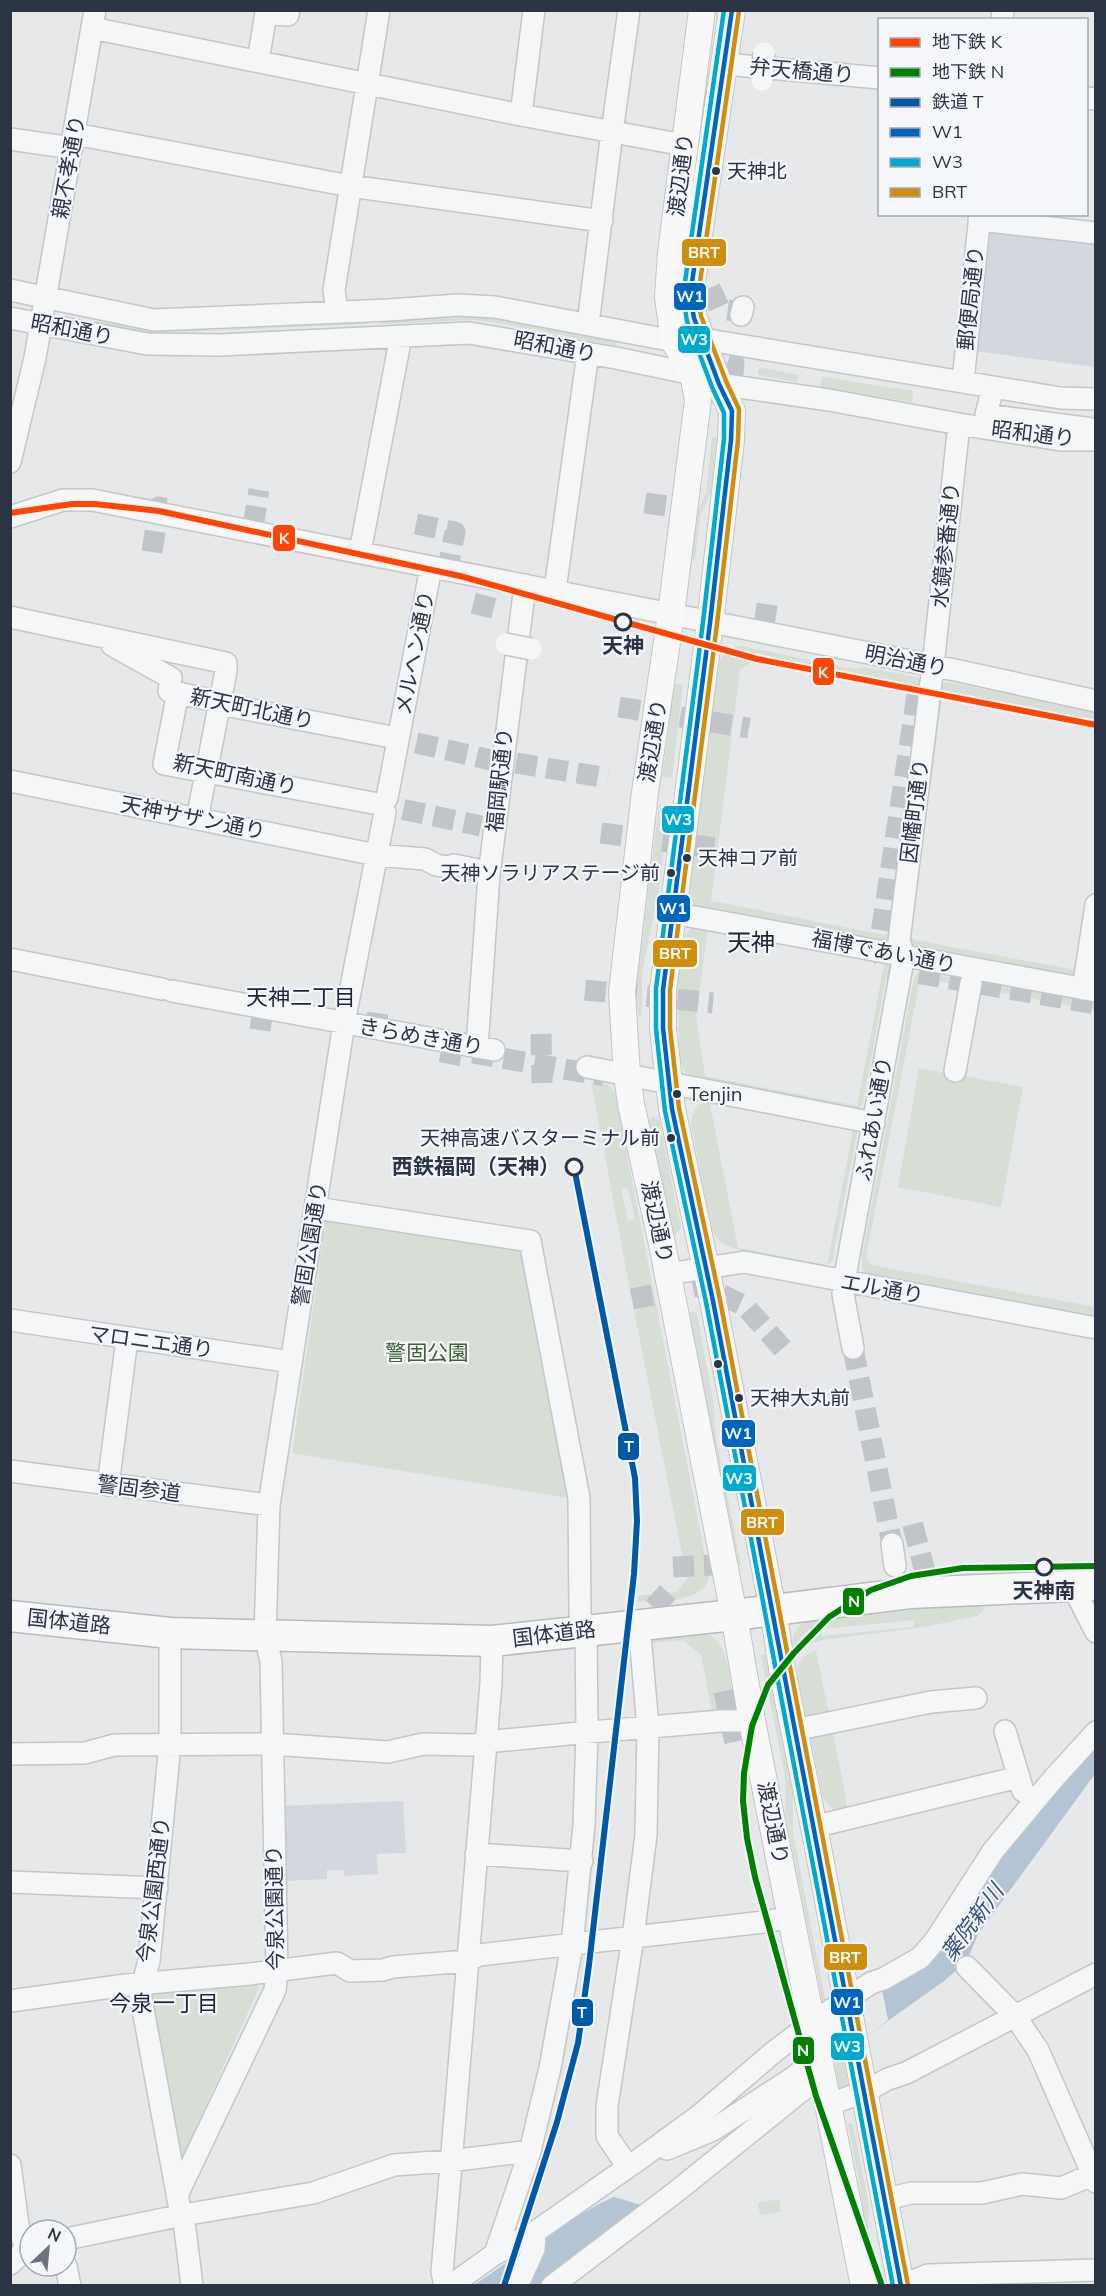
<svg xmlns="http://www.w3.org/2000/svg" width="1106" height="2296" font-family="Mulish,'Noto Sans JP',sans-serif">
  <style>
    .built { fill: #d4d7dd }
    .green { fill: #d6ded6; fill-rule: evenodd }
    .water { fill: #b4c4d5 }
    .pier { fill: #e6e8ea }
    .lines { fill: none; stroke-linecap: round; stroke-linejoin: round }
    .minor-tunnel { stroke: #c1c4c9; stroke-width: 21; stroke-dasharray: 21 10; stroke-linecap: butt }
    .minor-casing { stroke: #c4c6c8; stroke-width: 24 }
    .major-casing { stroke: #c2c5c8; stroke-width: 28 }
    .highway-casing { stroke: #b8bbbf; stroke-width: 33 }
    .minor { stroke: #f5f6f7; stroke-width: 21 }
    .major { stroke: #f8f8f8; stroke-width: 26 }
    .highway { stroke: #f8f8f8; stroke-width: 30 }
    .minor-bridge-casing { stroke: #c4c6c8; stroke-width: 24; stroke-linecap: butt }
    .minor-bridge { stroke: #f5f6f7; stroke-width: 21 }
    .bus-1-casing { stroke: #f4f6f9; stroke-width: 9 }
    .bus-2-casing { stroke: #f4f6f9; stroke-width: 9 }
    .bus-3-casing { stroke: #f4f6f9; stroke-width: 9 }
    .bus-1 { stroke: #0065bd; stroke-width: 4.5 }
    .bus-2 { stroke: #00a9ce; stroke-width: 4.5 }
    .bus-3 { stroke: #ce8f0e; stroke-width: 4.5 }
    .rail-1-casing { stroke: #f4f6f9; stroke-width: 10 }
    .rail-1 { stroke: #0059a6; stroke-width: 6 }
    .metro-1-casing { stroke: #f4f6f9; stroke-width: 10 }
    .metro-2-casing { stroke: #f4f6f9; stroke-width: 10 }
    .metro-1 { stroke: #ff4500; stroke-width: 6 }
    .metro-2 { stroke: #008000; stroke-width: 6 }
    .bus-dot { fill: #2b3445; stroke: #f4f6f9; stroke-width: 2 }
    .stop-dot { fill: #f4f6f9; stroke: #2b3445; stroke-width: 3 }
    .labels { text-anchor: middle; stroke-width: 4.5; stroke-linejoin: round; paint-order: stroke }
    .bus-label { font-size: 20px; fill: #2b3445; stroke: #f4f6f9; text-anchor: start }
    .street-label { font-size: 21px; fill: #2b3445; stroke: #f4f6f9 }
    .stop-label { font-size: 21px; font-weight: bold; fill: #2b3445; stroke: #f4f6f9 }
    .park-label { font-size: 21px; fill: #3f6138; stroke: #f4f6f9 }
    .neighbourhood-label { font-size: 22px; fill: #1d2536; stroke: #f4f6f9 }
    .water-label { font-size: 22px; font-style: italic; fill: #34527a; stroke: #f4f6f9 }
    .quarter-label { font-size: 24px; fill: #1d2536; stroke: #f4f6f9 }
    .line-badge { stroke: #f4f6f9; stroke-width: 2 }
    .badge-label { font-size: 16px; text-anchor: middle; font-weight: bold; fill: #fff }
  </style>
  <rect width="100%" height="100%" fill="#e6e8ea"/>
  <!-- built -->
  <path class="built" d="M995,228L1095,241V367L976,351L989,233Z
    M403,1801L406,1853L377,1854L378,1874L344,1876V1870H327V1879L282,1881L279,1806Z"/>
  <!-- green -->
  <path class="green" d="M475,317L503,320L617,342V346L504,324L476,320L382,324L381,321Z
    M96,321L152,330H213L368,322V324L151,333L95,323Z
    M763,368L799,375L797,382L758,375V370Z
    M822,377L913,391L912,402L821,388Z
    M712,437H717L711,492L700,517L695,560L691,559L695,515L706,493Z
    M741,646L854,669L864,667L916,677L921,680L890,944L698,908C688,901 689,891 690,880L717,666C721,655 729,647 741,646ZM756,659L919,692L889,932L885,935L711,901L740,669Z
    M942,683H953L1095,712V727L942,697L911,936L914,940L1076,970L1077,974L1072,976L914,948L911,947L904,934L937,686Z
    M675,684H683L672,778L662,777Z
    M659,805L669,807L659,889L642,973V1015H638L637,982Z
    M695,925L889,962L863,1103L857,1110L702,1083L685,1072L680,1061L677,987L683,939L685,934ZM708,928L881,961L884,965L857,1106L705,1076L696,1016Z
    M919,972L1095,1002V1010L927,979L919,985L866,1257L871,1265L1095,1307V1316L866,1273L862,1270V1257L914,978Z
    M919,1068L1023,1087L1001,1207L898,1187Z
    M591,1081L595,1085L608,1084L615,1093L709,1577C703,1604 660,1600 638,1602L637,1596L676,1592L687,1579L629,1285ZM628,1188L635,1219L628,1221L621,1189Z
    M711,1099L858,1129L832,1262L825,1266L736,1249C722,1245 717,1240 711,1227L691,1125C691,1111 699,1102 711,1099ZM710,1104L853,1130L827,1265L738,1248Z
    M653,1116L659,1119L681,1228L675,1235L669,1230L648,1121Z
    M327,1214L528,1244L574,1499L292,1453Z
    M693,1311L697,1314L713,1400L716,1437L741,1565L736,1566L688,1314Z
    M981,1604L984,1610L977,1616L924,1627L822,1640L804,1645L794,1653C791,1637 794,1626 810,1620L881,1611ZM914,1620V1627L822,1636V1629Z
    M706,1633C730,1644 728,1674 733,1698C731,1711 725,1713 713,1716L701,1655L683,1640L651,1643L657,1721L650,1639Z
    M816,1651L830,1719L808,1720C804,1709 796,1676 798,1666C800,1657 809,1653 816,1651Z
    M765,1654L793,1793V1833L827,2009L824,2010L786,1817L785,1776L761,1655Z
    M832,1726L848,1811L833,1810L823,1798L811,1738V1735Z
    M250,1978L259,1988L182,2158L177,2156L147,1994L153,1987Z
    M842,2054L850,2092L840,2096L834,2057Z
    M849,2123L853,2124L869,2206L868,2235L876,2275H872L862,2234L860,2186L848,2126Z
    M779,2199L781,2212L760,2215L758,2203Z"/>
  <!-- water -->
  <path class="water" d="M1095,1739V1774L978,1934L967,1961L944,1981L764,2109L651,2201L540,2285L473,2286L544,2236L602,2202L885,1985L971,1893Z"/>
  <!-- pier -->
  <path class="pier" d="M881,1984L888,2020L648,2207L614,2197L574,2215L600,2199Z"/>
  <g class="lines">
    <!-- minor-tunnel -->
    <path class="minor-tunnel" d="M710,288L720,309L742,312
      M698,354L734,363L730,402
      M645,503L691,509
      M416,524L455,532L448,567
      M253,527L259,490
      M152,552L159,507L171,510
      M481,616L491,576
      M764,625L768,599
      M917,695L879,947L887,968L1096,1004
      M619,707L749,728
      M386,736L491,760
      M516,763L608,778
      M373,803L481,826
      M601,833L716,848
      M891,912L918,915
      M585,990L713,1003
      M260,1030L266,988
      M375,1034L379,1004
      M541,1034L542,1083
      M473,1053L604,1076
      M449,1064L452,1049
      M632,1299L702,1285L745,1306L783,1349
      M853,1348L892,1544
      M673,1567L731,1564
      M906,1586L928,1583L912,1522
      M653,1593L681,1618L692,1616
      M724,1691L735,1743
      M727,1709L757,1706L755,1699"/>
    <!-- minor casing -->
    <g class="minor-casing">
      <path id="minor" d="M1002,20L1003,10
        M92,28L521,115L684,145
        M258,61L266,13L288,15L289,10
        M725,64L880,78
        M1086,98L1096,99
        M521,115L534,10
        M75,134L350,186L602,221
        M10,139L72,148
        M979,220L1096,233
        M10,290L154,320L389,310L458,305L495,307L674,341L702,339L1060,398L1096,399
        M337,312L334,290L379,10
        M741,315L743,307
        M10,318L147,344L220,345L469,333L616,358L693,374L719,384L829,400L959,424L1061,440H1096
        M588,324L612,132L629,10
        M963,382L980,214
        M993,387L986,415L1092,429
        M10,462L35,358L95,10
        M10,517L63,500H92L955,670L1096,701
        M360,552L401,336
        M555,590L588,353
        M10,617L226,663V671L199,809
        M113,642L112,645L171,678L169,691L215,701L220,704L386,736
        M178,692L164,764L373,803
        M10,781L376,855L425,859L436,865L447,867L454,865L474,869L489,875
        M387,798L431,567
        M673,913L1096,991
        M904,955L899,941L933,666L959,424
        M10,959L162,989
        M1083,989L1096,905
        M172,991L494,1050
        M477,1047L489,875L525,585
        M587,1067L874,1123
        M955,1071L971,983
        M316,1208L530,1241L579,1498L580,1615L586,1630L587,1733L584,1825L572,1945L550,2068L530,2151L495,2254
        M668,1274L744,1262L1096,1328
        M844,1282L904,955
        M843,1294L853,1348
        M10,1320L291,1362
        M10,1471L269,1505
        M108,1485L127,1339
        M892,1544L895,1566
        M1072,1585L1096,1632
        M170,1633V1744L149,1961L140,1993L181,2215L185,2229L192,2286
        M794,1730L931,1702L976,1698
        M1005,1731L1023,1791
        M10,1754L85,1753L114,1745L272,1744L388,1752L423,1744L472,1745L496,1741L579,1733L721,1721H752
        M813,1827L1019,1777
        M476,1854L582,1861
        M10,1882L157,1888
        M967,1967L1015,2016L1038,2050L1096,2182
        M10,2001L126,1985L250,1974L337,1963L350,1971L383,1970L393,1967L467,1961L479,1955L764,1922L792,1917
        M827,2105L864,2092L888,2079L906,2073L1096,1974
        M667,2149L713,2130L794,2077L818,2058L846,2000
        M10,2165L18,2225L26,2249
        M628,2167L607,2136V2106L633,1937L646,1835L648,1727L639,1624
        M177,2195L275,1990L277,1971L271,1661L265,1636L269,1505L344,1023L385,812
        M884,2200L911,2193H982L1022,2184L1061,2188L1092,2175
        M66,2239L183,2215L313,2193L394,2165L450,2161L530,2151
        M10,2264L26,2249L30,2248
        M66,2266L70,2286
        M445,2286L442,2272L491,1683L492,1641
        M450,2286L495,2254L535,2232L641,2158L700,2115L775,2051L812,2023L871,1983L883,1979L920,1958L935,1941L993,1851L1054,1778L1096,1732
        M517,2286L534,2249L535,2232
        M552,2286L677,2191L821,2075
        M900,2286L928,2275L1096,2270"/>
    </g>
    <!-- major casing -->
    <g class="major-casing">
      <path id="major" d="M702,10L671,253L668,297L674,341L693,374L698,400L671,614L645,792L622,992L627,1075L631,1104L662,1244L734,1615L752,1721L864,2286
        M732,10L690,296L694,318L719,384L732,411L731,440L710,623L663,990V1028L672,1109L713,1301L773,1610L783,1675L816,1837L901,2286"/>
    </g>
    <!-- highway casing -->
    <g class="highway-casing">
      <path id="highway" d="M10,1616L170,1633L492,1641L734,1615L910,1593L1096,1585"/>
    </g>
    <!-- minor -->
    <use href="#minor" class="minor"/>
    <!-- major -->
    <use href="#major" class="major"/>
    <!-- highway -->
    <use href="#highway" class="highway"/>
    <!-- minor-bridge casing -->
    <g class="minor-bridge-casing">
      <path id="minor-bridge" d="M762,80L764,53
        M506,644L531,649"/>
    </g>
    <!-- minor-bridge -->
    <use href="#minor-bridge" class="minor-bridge"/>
    <!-- bus-1 casing -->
    <g class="bus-1-casing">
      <path id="bus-1" d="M732,10L690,296L694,318L719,384L732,411L731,440L710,623L663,990V1028L672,1109L713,1301L901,2286"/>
    </g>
    <!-- bus-2 casing -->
    <g class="bus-2-casing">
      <path id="bus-2" d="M724,10L683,296L687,321L712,387L724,413V439L703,622L656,989V1029L665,1111L706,1302L893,2286"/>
    </g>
    <!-- bus-3 casing -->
    <g class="bus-3-casing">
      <path id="bus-3" d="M739,11L698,296L701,316L726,381L739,409L738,440L717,624L670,990V1028L679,1108L720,1300L908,2285"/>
    </g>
    <!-- bus-1 -->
    <use href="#bus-1" class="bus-1"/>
    <!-- bus-2 -->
    <use href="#bus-2" class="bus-2"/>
    <!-- bus-3 -->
    <use href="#bus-3" class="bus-3"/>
    <!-- rail-1 casing -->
    <g class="rail-1-casing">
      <path id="rail-1" d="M504,2286L557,2122L578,2043L589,1965L634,1574L637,1521L635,1478L574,1167"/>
    </g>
    <!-- rail-1 -->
    <use href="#rail-1" class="rail-1"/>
    <!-- metro-1 casing -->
    <g class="metro-1-casing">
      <path id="metro-1" d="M10,513L72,504H95L159,511L460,576L757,659L1096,725"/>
    </g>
    <!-- metro-2 casing -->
    <g class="metro-2-casing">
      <path id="metro-2" d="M882,2286L816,2096L755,1877L747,1838L743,1801L744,1773L752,1726L768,1685L794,1653L829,1617L871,1590L911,1576L963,1568L1096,1566"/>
    </g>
    <!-- metro-1 -->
    <use href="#metro-1" class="metro-1"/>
    <!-- metro-2 -->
    <use href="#metro-2" class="metro-2"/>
  </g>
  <!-- markers -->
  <g class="bus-dot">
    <circle cx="716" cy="171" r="5"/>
    <circle cx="687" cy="858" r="5"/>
    <circle cx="671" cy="873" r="5"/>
    <circle cx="677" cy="1094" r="5"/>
    <circle cx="671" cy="1138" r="5"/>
    <circle cx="718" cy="1364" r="5"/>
    <circle cx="739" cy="1398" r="5"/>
  </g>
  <g class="stop-dot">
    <circle cx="623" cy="622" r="8"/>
    <circle cx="574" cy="1167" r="8"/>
    <circle cx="1044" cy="1567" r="8"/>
  </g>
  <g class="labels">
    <!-- bus labels -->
    <g class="bus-label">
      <text x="727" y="178">天神北</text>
      <text x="698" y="865">天神コア前</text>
      <text x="660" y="880" text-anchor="end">天神ソラリアステージ前</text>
      <text x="688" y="1101">Tenjin</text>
      <text x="660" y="1145" text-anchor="end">天神高速バスターミナル前</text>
      <text x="750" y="1405">天神大丸前</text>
    </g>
    <!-- street labels -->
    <g class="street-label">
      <text transform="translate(802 71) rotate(5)" y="7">弁天橋通り</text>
      <text transform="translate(69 167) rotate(-80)" y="7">親不孝通り</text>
      <text transform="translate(681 175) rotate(-83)" y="7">渡辺通り</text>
      <text transform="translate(971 298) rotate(-84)" y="7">郵便局通り</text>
      <text transform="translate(72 330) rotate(11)" y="7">昭和通り</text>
      <text transform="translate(555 347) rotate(11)" y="7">昭和通り</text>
      <text transform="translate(1033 434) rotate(7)" y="7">昭和通り</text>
      <text transform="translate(946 545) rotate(-84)" y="7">水鏡参番通り</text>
      <text transform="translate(415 653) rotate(-79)" y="7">メルヘン通り</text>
      <text transform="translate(906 661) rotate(11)" y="7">明治通り</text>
      <text transform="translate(252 709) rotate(12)" y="7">新天町北通り</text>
      <text transform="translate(653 741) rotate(-81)" y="7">渡辺通り</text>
      <text transform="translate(235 775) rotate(12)" y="7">新天町南通り</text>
      <text transform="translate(500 780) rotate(-84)" y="7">福岡駅通り</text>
      <text transform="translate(915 811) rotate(-83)" y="7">因幡町通り</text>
      <text transform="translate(193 818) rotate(11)" y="7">天神サザン通り</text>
      <text transform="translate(884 952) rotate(11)" y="7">福博であい通り</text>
      <text transform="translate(421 1037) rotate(10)" y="7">きらめき通り</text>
      <text transform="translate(874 1119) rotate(-80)" y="7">ふれあい通り</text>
      <text transform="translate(657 1222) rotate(78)" y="7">渡辺通り</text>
      <text transform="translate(310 1244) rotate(-81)" y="7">警固公園通り</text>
      <text transform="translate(882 1289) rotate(10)" y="7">エル通り</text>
      <text transform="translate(151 1342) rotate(8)" y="7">マロニエ通り</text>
      <text transform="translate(139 1489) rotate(7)" y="7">警固参道</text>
      <text transform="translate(69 1622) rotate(6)" y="7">国体道路</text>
      <text transform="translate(554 1634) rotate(-7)" y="7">国体道路</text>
      <text transform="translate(773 1823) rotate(79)" y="7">渡辺通り</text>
      <text transform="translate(154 1890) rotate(-83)" y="7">今泉公園西通り</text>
      <text transform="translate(275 1908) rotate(-91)" y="7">今泉公園通り</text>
    </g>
    <!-- stop labels -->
    <g class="stop-label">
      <text x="623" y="653">天神</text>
      <text x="560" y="1174" text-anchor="end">西鉄福岡（天神）</text>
      <text x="1044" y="1598">天神南</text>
    </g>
    <!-- park labels -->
    <g class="park-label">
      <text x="427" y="1360">警固公園</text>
    </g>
    <!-- neighbourhood labels -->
    <g class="neighbourhood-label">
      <text x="301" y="1005">天神二丁目</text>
      <text x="164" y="2011">今泉一丁目</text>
    </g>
    <!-- water labels -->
    <g class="water-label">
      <text transform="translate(972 1922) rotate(-54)" y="8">薬院新川</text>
    </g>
    <!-- quarter labels -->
    <g class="quarter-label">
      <text x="751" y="951">天神</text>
    </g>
  </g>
  <g class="line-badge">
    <rect x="681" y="238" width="46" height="29" rx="6" fill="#ce8f0e"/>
    <rect x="673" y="282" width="34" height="29" rx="6" fill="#0065bd"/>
    <rect x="677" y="325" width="34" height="29" rx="6" fill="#00a9ce"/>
    <rect x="272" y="524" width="24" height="28" rx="6" fill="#ff4500"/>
    <rect x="812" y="657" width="23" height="29" rx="6" fill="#ff4500"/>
    <rect x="661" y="805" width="34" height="29" rx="6" fill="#00a9ce"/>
    <rect x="656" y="894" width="35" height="29" rx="6" fill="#0065bd"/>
    <rect x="652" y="939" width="46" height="29" rx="6" fill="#ce8f0e"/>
    <rect x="721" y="1419" width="35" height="29" rx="6" fill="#0065bd"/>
    <rect x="617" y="1432" width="23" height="29" rx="6" fill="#0059a6"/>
    <rect x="722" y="1464" width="35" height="28" rx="6" fill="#00a9ce"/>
    <rect x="740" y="1508" width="45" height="28" rx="6" fill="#ce8f0e"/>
    <rect x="842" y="1587" width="23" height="29" rx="6" fill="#008000"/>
    <rect x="823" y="1943" width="45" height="28" rx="6" fill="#ce8f0e"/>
    <rect x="830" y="1988" width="34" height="28" rx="6" fill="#0065bd"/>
    <rect x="571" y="1998" width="23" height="29" rx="6" fill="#0059a6"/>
    <rect x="830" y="2032" width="35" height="29" rx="6" fill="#00a9ce"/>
    <rect x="792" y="2036" width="23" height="29" rx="6" fill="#008000"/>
  </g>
  <g class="badge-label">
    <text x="704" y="258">BRT</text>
    <text x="690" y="302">W1</text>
    <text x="694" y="345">W3</text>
    <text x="284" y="544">K</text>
    <text x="823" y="678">K</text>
    <text x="678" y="825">W3</text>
    <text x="673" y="914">W1</text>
    <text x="675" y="959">BRT</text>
    <text x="738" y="1439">W1</text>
    <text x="629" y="1452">T</text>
    <text x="739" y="1484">W3</text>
    <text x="762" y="1528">BRT</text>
    <text x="854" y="1607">N</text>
    <text x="845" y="1963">BRT</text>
    <text x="847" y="2008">W1</text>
    <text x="582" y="2018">T</text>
    <text x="847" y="2052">W3</text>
    <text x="803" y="2056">N</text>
  </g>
  <!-- border -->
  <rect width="1106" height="2296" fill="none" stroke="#2b3445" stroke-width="24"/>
  <!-- legend -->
  <rect x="878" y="18" width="210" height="198" fill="#f4f6f9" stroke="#a4a8b1" stroke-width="1.5"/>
  <rect x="890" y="38" width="30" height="9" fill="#ff4500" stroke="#a4a8b1" stroke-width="1.5"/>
  <text x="932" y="48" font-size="18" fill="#2b3445">地下鉄 K</text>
  <rect x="890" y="68" width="30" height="9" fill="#008000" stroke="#a4a8b1" stroke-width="1.5"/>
  <text x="932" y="78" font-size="18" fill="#2b3445">地下鉄 N</text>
  <rect x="890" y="98" width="30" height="9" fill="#0059a6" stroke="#a4a8b1" stroke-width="1.5"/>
  <text x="932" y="108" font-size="18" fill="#2b3445">鉄道 T</text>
  <rect x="890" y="128" width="30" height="9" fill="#0065bd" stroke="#a4a8b1" stroke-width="1.5"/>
  <text x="932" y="138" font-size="18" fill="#2b3445">W1</text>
  <rect x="890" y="158" width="30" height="9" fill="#00a9ce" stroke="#a4a8b1" stroke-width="1.5"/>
  <text x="932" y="168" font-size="18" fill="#2b3445">W3</text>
  <rect x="890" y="188" width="30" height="9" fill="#ce8f0e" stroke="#a4a8b1" stroke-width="1.5"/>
  <text x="932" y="198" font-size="18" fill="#2b3445">BRT</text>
  <!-- north arrow -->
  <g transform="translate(48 2248) rotate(26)"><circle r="28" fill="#f4f6f9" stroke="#a4a8b1" stroke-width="1.5"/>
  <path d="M0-4.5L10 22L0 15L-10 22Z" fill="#6c737f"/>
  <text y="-9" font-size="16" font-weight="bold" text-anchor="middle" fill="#2b3445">N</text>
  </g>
</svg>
